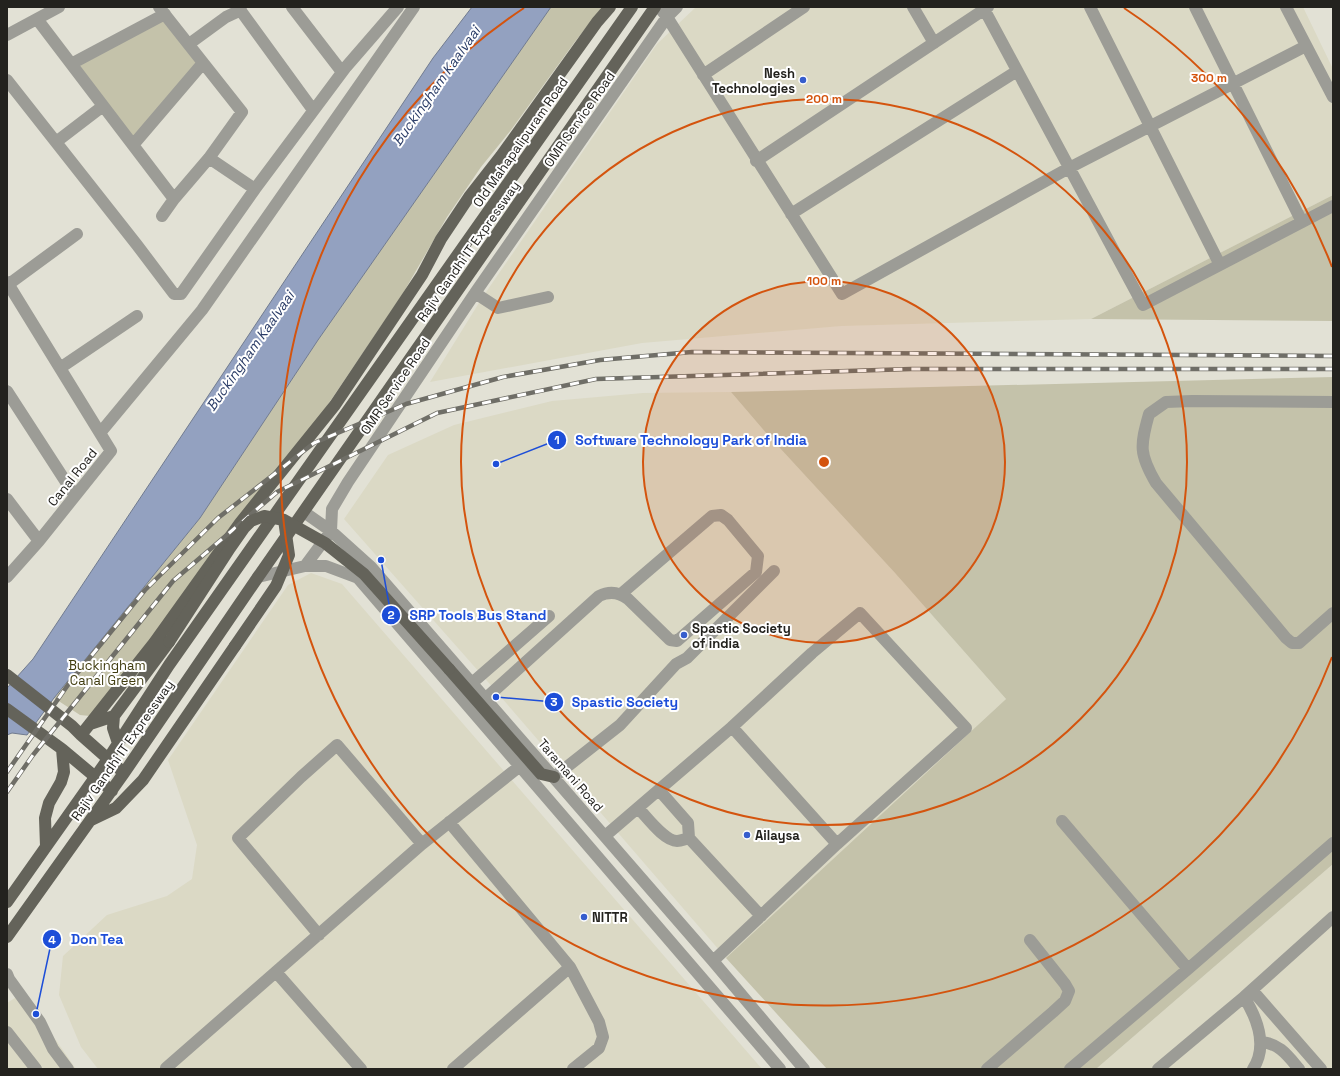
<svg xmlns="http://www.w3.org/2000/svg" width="1340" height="1076" font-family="'Space Grotesk',sans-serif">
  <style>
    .built { fill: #dbd9c5 }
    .green { fill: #c4c2aa }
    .water { fill: #93a1c0; stroke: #717b8f }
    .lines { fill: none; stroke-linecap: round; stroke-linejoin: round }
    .minor { stroke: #9c9c96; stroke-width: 12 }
    .major { stroke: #64635a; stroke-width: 12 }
    .rail-casing { stroke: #6f6e67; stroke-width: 4.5 }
    .rail { stroke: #fff; stroke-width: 3; stroke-dasharray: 9; stroke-linecap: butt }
    .major-bridge { stroke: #64635a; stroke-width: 12 }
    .ring { fill: none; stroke: #d4540e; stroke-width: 2 }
    .poi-dot { fill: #365dcd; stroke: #fff; stroke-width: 1.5 }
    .labels { text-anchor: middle; stroke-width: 4; stroke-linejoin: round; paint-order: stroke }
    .poi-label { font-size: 13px; font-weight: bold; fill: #23221e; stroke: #fff; text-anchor: start }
    .street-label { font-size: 13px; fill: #23221e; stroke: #fff }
    .park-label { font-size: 13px; fill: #403c0f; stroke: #fff }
    .water-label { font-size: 14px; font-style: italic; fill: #2a3c67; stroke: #fff }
    .centre { fill: #d4540e; stroke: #fff; stroke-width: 2 }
    .ring-label { font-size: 12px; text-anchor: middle; font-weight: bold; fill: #d4540e; stroke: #fff; stroke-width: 4; stroke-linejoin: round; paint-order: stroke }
    .leader { fill: none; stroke: #1d4ed8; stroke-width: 1.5 }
    .callout-dot { fill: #1d4ed8; stroke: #fff; stroke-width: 1.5 }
    .mark-label { font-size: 12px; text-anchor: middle; font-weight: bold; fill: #fff }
    .callout-label { font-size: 14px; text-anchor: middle; font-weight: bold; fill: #1d4ed8; stroke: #fff; stroke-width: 4; stroke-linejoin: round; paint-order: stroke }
  </style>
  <rect width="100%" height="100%" fill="#e2e1d5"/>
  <!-- built -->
  <path class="built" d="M696,7H1303L1333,69V195L1091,319L841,326L642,343L430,382L482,298L657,44Z
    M731,392L767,434L895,573L1006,699L726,958L488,682L344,519L388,455L454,425L552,401L643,393Z
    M311,573L342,584L762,1069H98L81,1047L59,995L63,956L107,915L167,896L192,879L197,845L168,760L288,585Z
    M1333,864V1069H1096Z
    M23,993L76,1069H7V1003Z"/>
  <!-- green -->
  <path class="green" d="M551,7H602L574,43L511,130L481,167L447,217L402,295L310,431L154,650L125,690L90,716L80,715L54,698L200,518L318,340Z
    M163,20L197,63L132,139L77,67Z
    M1333,195V321L1091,319Z
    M1333,377V864L1096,1069H827L726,958L1006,699L895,573L767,434L731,392Z"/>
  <!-- water -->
  <path class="water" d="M472,7H551L318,340L200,518L54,698L27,735L12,733L7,735V688L33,659L433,58Z"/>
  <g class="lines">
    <!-- minor -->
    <path class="minor" d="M159,7L242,112L209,158L174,199L162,216
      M238,7L313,110
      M292,7L342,72
      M659,7L667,17L842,294L1069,168L1306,46
      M913,7L934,43
      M983,7L1143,305L1333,206
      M1090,7L1220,265
      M1195,7L1302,222
      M1286,7L1333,97
      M37,19L174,199
      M7,35L59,7
      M189,44L226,17L241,10
      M71,64L165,14
      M703,75L804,7
      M7,80L137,245L174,294H181L255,189L346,67L398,7
      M56,142L103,106
      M133,145L203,63
      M209,158L255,189
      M756,161L988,7
      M791,214L1017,71
      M7,282L111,451L39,541L7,577
      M9,284L77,234
      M475,293L498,308L548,297
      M60,368L137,316
      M7,391L75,496
      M1333,402L1192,401L1166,402L1149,414C1140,446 1139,454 1156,483L1286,638L1292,643H1299L1333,613
      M100,433L202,310L414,7
      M7,499L39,541
      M304,512L331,531L371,567L713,961L804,1069
      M305,566L331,531L332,509L348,482L475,293L667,17L677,7
      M258,577L305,566H326L358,578L780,1069
      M472,683L549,616
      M486,698L599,596C609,591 619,592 628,599L670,640L677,641L756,572L758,556L728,520L721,515L712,516L621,594
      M732,727L812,653L860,613L966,728L837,844
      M554,777L620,725L676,664L687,658L774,571
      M659,790L688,823L689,838
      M638,808C647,817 664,841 677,841C681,841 685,839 689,838L761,916
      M1062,821L1188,969
      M449,822L570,967L453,1069
      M605,836L732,727L837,844L713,961
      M319,935L238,838L301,777L337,745L422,844
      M570,967L599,1022L603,1037L599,1048L573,1069
      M276,972L361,1069
      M7,974L9,979L40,1022L53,1049L68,1069
      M1252,990L1321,1069
      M1244,997C1257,1018 1268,1046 1253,1069
      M7,1032L36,1069
      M1261,1042C1279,1043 1288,1056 1299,1069
      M166,1068L422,844L520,766
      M987,1069L1053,1012L1065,1001L1069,991L1065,984L1030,940
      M1070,1069L1188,969L1333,843
      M1158,1069L1244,997L1333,917"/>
    <!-- major -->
    <path class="major" d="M449,669L541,774L554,777
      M7,675L72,726L81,735L124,773
      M7,709L62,749L112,791
      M114,716L113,728L118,743
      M90,724L114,716L169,642
      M81,735L154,643L240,523L335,405L422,275L441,239L469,197L501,156L597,22L610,7
      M91,820L116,808L143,780L235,646
      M46,846L45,818L49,803L61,782L64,772L62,749
      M7,902L108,759L169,665L285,500L632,7
      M7,937L124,773L258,577L655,7"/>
    <!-- rail casing -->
    <g class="rail-casing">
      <path id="rail" d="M7,772L70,682L145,590L218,518L314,443L406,404L503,377L600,360L692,352L1333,356
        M7,792L33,755L173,581L277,492L437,413L596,379L911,369H1333"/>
    </g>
    <!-- rail -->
    <use href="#rail" class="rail"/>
    <!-- major-bridge -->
    <path class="major-bridge" d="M169,642L230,548L244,528L251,521L264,516L284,520L325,543L364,574L449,669
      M235,646L276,586L289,555L284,520"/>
  </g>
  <!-- distance rings -->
  <circle cx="824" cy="462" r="181" fill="#d4540e" fill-opacity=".12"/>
  <g class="ring">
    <circle cx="824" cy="462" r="181"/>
    <circle cx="824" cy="462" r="363"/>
    <path d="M1332 657A544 544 0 1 1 524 8M1124 8A544 544 0 0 1 1332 267"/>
  </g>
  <!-- markers -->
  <g class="poi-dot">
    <circle cx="803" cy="80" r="4"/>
    <circle cx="684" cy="635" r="4"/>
    <circle cx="747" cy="835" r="4"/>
    <circle cx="584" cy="917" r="4"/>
  </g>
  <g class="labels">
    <!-- poi labels -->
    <g class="poi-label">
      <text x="795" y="78" text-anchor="end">Nesh<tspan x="795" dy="15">Technologies</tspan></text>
      <text x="692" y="633">Spastic Society<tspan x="692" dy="15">of india</tspan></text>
      <text x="755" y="840">Ailaysa</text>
      <text x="592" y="922">NITTR</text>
    </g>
    <!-- street labels -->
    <g class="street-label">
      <text transform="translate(579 119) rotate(-55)" y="5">OMR Service Road</text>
      <text transform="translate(520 142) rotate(-55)" y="5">Old Mahapalipuram Road</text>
      <text transform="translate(468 251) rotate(-55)" y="5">Rajiv Gandhi IT Expressway</text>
      <text transform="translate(395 386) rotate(-56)" y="5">OMR Service Road</text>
      <text transform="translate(72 477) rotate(-51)" y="5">Canal Road</text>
      <text transform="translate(122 750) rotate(-55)" y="5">Rajiv Gandhi IT Expressway</text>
      <text transform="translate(571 775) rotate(49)" y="5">Taramani Road</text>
    </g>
    <!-- park labels -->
    <g class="park-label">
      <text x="107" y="670">Buckingham<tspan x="107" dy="15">Canal Green</tspan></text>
    </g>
    <!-- water labels -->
    <g class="water-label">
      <text transform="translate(436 86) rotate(-55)" y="5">Buckingham Kaalvaai</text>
      <text transform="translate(250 351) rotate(-55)" y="5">Buckingham Kaalvaai</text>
    </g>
  </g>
  <circle cx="824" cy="462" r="6" class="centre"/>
  <g class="ring-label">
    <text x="1209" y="82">300 m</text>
    <text x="824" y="103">200 m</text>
    <text x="824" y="285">100 m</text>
  </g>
  <!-- callouts -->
  <path class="leader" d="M496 464L557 440M381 560L391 615M496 697L554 702M36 1014L52 939"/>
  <g class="callout-dot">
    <circle cx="496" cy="464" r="4"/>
    <circle cx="381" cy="560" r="4"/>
    <circle cx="496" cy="697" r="4"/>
    <circle cx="36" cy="1014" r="4"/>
    <circle cx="557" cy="440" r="10"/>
    <circle cx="391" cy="615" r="10"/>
    <circle cx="554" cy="702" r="10"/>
    <circle cx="52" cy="939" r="10"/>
  </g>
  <g class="mark-label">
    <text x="557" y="444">1</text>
    <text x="391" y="619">2</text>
    <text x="554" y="706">3</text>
    <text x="52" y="944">4</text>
  </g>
  <g class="callout-label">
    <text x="691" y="445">Software Technology Park of India</text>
    <text x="478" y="620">SRP Tools Bus Stand</text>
    <text x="625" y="707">Spastic Society</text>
    <text x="97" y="944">Don Tea</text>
  </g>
  <!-- border -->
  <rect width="1340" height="1076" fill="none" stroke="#23221e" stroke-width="16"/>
</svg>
